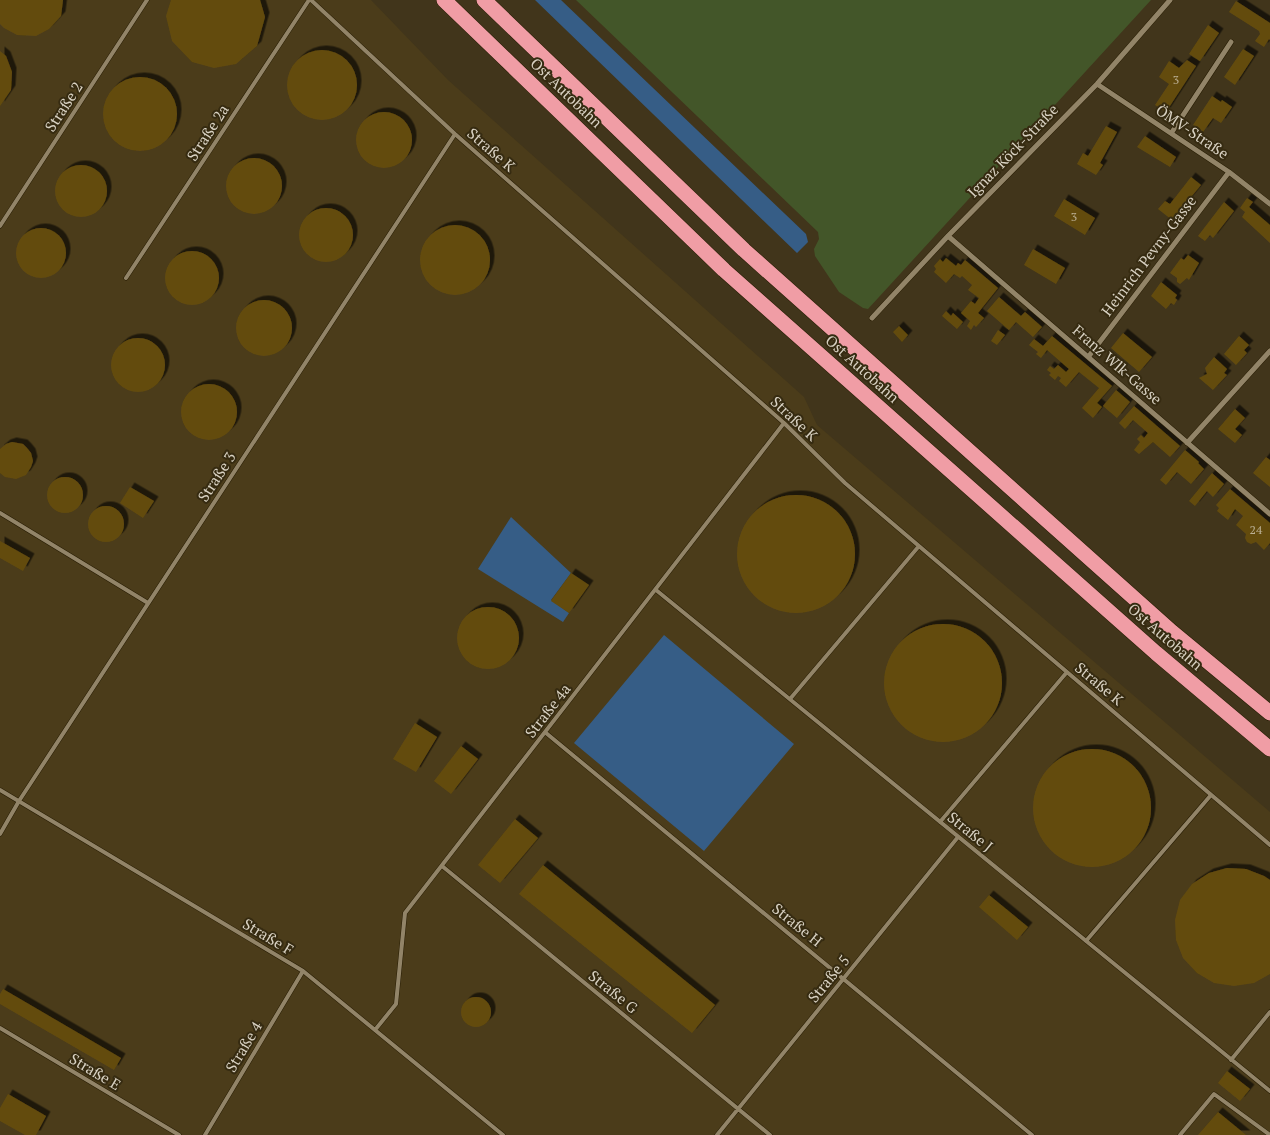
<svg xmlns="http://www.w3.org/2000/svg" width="1270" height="1135" font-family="'PT Serif',serif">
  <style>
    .built { fill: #4b3c1a }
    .green { fill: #435629 }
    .water { fill: #365d86 }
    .building { fill: #634b0e; filter: url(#shadow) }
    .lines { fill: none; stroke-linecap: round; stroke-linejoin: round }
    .service-casing { stroke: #271c03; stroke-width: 5 }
    .minor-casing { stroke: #271c03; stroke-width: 6 }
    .motorway-casing { stroke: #271c03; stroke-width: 16 }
    .service { stroke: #928468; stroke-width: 4 }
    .minor { stroke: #928468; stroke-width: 5 }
    .motorway { stroke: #f09da5; stroke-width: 15 }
    .labels { text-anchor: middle; stroke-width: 4; stroke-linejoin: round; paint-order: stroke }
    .number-label { font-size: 12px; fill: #bbb095 }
    .street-label { font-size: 15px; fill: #d8d1c2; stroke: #362b11 }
  </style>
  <defs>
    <filter id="shadow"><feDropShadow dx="4.5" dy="-4.5" stdDeviation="0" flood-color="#0009"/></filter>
  </defs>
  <rect width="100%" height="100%" fill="#41351b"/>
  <!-- built -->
  <path class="built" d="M0,0H371L448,80L804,397L817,425L1270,812V1135H0Z"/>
  <!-- green -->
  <path class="green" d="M576,0H1151L868,309L863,308L839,292L815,256L814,249L819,239L818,232Z"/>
  <!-- water -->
  <path class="water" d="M535,0H561L806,234L808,242L797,253Z
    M511,517L571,573L551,600L569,613L563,622L478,569Z
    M664,635L794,744L704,851L574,743Z"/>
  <!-- building -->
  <path class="building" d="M0,0H63L61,16L49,29L36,36L17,35L4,28L0,24Z
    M171,0H260L265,17L257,46L236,64L214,68L192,62L172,41L166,16Z
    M1236,1L1270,23V40L1269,39L1264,47L1255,41L1260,34L1259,31L1229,12Z
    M1208,25L1219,33L1200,61L1189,54Z
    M1243,49L1254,56L1235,85L1224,77Z
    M287 85a35 35 0 1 1 70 0a35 35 0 1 1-70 0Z
    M0,51L6,56L12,72L11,90L0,106Z
    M1187,60L1196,66L1166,112L1155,105L1169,84L1159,77L1169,61L1179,68Z
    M103 114a37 37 0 1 1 74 0a37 37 0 1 1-74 0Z
    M1212,96L1221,102L1222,100L1232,107L1221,123L1213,118L1203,132L1201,130L1199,133L1196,132L1194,131L1195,126L1193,125Z
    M356 140a28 28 0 1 1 56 0a28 28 0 1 1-56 0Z
    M1106,126L1117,132L1100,163L1103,165L1096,175L1077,164L1083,153L1088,156Z
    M1145,136L1176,157L1170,167L1137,147Z
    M226 186a28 28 0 1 1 56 0a28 28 0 1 1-56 0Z
    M55 191a26 26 0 1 1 52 0a26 26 0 1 1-52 0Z
    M1191,177L1201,185L1172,220L1158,209L1165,201L1170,204Z
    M1247,198L1253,202L1249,207L1270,225V243L1242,217L1245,212L1240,208Z
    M1064,199L1095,218L1085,235L1054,216Z
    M1224,202L1234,211L1213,238L1210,235L1205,241L1198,236Z
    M299 235a27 27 0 1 1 54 0a27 27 0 1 1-54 0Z
    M420 260a35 35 0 1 1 70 0a35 35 0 1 1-70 0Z
    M16 253a25 25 0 1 1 50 0a25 25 0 1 1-50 0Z
    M1033,249L1065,268L1056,284L1024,265Z
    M165 278a27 27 0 1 1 54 0a27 27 0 1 1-54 0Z
    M1188,255L1199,263L1189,280L1187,278L1180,284L1177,282V278L1170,273L1181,258L1184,260Z
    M946,258L956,266L958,263L961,265L965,260L998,288L978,313L984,318L976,327L974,325L971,330L967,326L970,321L961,313L971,301L975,304L979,298L968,290L972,285L962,276L960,278L954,274L946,283L934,272L936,269L934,266L940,259L943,262Z
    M1161,282L1177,295L1175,298L1177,300L1174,305L1171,303L1166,309L1151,296Z
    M999,297L1021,316L1025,312L1042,327L1033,337L1016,322L1009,330L987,311Z
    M236 328a28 28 0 1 1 56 0a28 28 0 1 1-56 0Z
    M946,311L951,316L953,313L963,322L957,329L942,316Z
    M899,326L908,335L902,342L893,332Z
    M998,330L1005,335L997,345L991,341Z
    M1123,333L1152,357L1139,372L1111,348Z
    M1052,336L1112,386L1097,403L1102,407L1093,418L1082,408L1099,388L1079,372L1066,387L1059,381L1061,378L1058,376L1055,380L1049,375L1051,373L1047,370L1050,366L1054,369L1058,365L1066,372L1069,369L1047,350L1041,358L1036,354L1038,352L1029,345L1034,339L1043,346Z
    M1239,336L1249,345L1244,350L1247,353L1236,365L1224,354Z
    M111 365a27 27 0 1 1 54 0a27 27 0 1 1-54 0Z
    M1214,357L1227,369L1224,373L1227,375L1213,390L1199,378L1207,374L1205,368Z
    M181 412a28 28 0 1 1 56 0a28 28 0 1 1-56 0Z
    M1116,390L1130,402L1117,418L1103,406Z
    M1134,406L1180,446L1170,457L1153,442L1139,454L1134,450L1140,442L1137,439L1141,435L1144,438L1148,433L1133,420L1125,429L1119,423Z
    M1235,409L1245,418L1235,429L1242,435L1235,443L1218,429Z
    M12,442L23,444L27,448L31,453L33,461L31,467L26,475L16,479L5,477L0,473V449L6,444Z
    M1185,450L1199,462L1198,463L1204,469L1191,484L1177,472L1166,485L1160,480Z
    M1266,457L1270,460V487L1253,473Z
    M1212,473L1224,484L1213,497L1207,491L1195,506L1189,501Z
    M47 495a18 18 0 1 1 36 0a18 18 0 1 1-36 0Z
    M130,487L154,501L143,518L120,503Z
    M1230,489L1270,523V543L1264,550L1256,542L1251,544L1247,542L1245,538L1246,534L1236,525L1243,516L1235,509L1228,520L1217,511L1219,508L1216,505Z
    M737 554a59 59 0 1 1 118 0a59 59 0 1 1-118 0Z
    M88 524a18 18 0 1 1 36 0a18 18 0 1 1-36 0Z
    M0,541L30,558L23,571L0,558Z
    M571,573L589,585L569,613L551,601Z
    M457 638a31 31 0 1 1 62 0a31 31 0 1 1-62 0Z
    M884 683a59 59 0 1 1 118 0a59 59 0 1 1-118 0Z
    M415,723L437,737L416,772L393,759Z
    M461,746L478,759L451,794L434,781Z
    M1033 808a59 59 0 1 1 118 0a59 59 0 1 1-118 0Z
    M515,819L538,838L500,883L478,865Z
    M543,865L715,1005L692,1033L519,894Z
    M1227,868L1246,869L1264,876L1270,880V974L1254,983L1234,986L1214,983L1197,973L1183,958L1176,940L1175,920L1180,900L1192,884L1209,873Z
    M989,895L1028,927L1017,940L979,907Z
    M3,989L121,1058L114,1070L0,1004V994Z
    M461 1012a15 15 0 1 1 30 0a15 15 0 1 1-30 0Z
    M1227,1071L1250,1089L1240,1101L1218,1083Z
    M8,1094L46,1116L36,1135H25L0,1121V1108Z
    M1218,1112L1246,1135H1198Z"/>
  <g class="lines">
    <!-- service casing -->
    <g class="service-casing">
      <path id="service" d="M311,0L455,134L784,423L845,483L1270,845
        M0,226L147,0
        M126,278L309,0
        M0,513L148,603
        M656,590L1270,1091
        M790,699L919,546
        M546,733L1032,1135
        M0,790L303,971L503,1135
        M940,822L1067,672
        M0,834L19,801L455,134
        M442,866L770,1135
        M1086,941L1211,795
        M0,1028L179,1135
        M375,1030L396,1004L405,913L784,423
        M1231,1060L1270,1012
        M205,1135L303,971
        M717,1135L958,837
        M1180,1135L1214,1094L1270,1135"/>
    </g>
    <!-- minor casing -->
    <g class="minor-casing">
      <path id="minor" d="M1097,84L1229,172L1270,204
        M1172,132L1231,42
        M948,236L1270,514
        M872,318L948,236L1097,84L1170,0
        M1089,356L1229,172
        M1187,443L1270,351"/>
    </g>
    <!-- motorway casing -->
    <g class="motorway-casing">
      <path id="motorway" d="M444,0L724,270L1156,653L1270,749
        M484,0L744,250L1172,632L1270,713"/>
    </g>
    <!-- service -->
    <use href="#service" class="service"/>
    <!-- minor -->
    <use href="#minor" class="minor"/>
    <!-- motorway -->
    <use href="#motorway" class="motorway"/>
  </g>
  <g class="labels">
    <!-- number labels -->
    <g class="number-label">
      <text x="1176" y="84">3</text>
      <text x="1074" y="221">3</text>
      <text x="1256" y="534">24</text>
    </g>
    <!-- street labels -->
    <g class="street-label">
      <text transform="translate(566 93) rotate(44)" y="5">Ost Autobahn</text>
      <text transform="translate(64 107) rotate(-57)" y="5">Straße 2</text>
      <text transform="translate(1192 132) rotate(34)" y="5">ÖMV-Straße</text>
      <text transform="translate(208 133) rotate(-57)" y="5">Straße 2a</text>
      <text transform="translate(491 150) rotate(41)" y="5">Straße K</text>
      <text transform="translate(1013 151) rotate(-46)" y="5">Ignaz Köck-Straße</text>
      <text transform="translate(1149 256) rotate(-53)" y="5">Heinrich Pevny-Gasse</text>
      <text transform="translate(1117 365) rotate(41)" y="5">Franz Wlk-Gasse</text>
      <text transform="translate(862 369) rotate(42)" y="5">Ost Autobahn</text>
      <text transform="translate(794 419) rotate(43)" y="5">Straße K</text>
      <text transform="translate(217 477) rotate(-57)" y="5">Straße 3</text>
      <text transform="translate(1165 637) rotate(41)" y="5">Ost Autobahn</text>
      <text transform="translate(1099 684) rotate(40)" y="5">Straße K</text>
      <text transform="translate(548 711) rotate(-52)" y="5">Straße 4a</text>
      <text transform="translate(970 832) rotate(39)" y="5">Straße J</text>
      <text transform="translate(797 925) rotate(39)" y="5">Straße H</text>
      <text transform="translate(268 937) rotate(31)" y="5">Straße F</text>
      <text transform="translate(829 979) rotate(-51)" y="5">Straße 5</text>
      <text transform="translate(613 992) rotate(39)" y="5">Straße G</text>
      <text transform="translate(244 1047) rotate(-59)" y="5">Straße 4</text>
      <text transform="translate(95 1072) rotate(31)" y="5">Straße E</text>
    </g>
  </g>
</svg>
